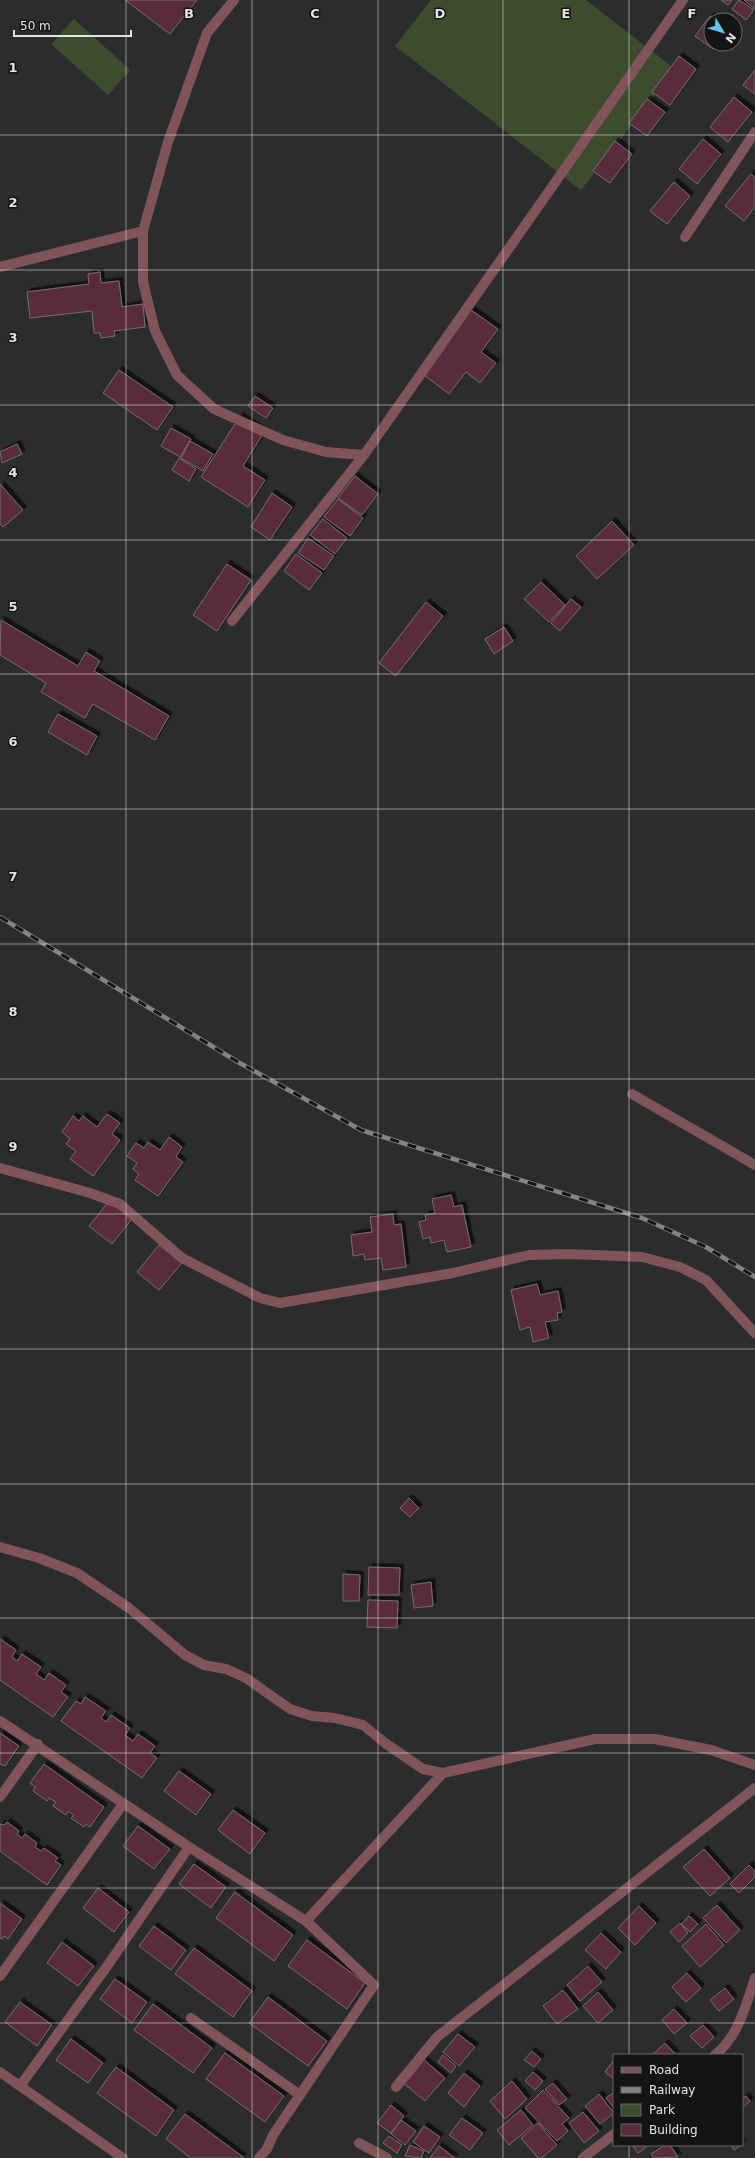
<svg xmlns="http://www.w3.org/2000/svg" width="755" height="2158" font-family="'DejaVu Sans',sans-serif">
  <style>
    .green { fill: #3c4c2d }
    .building { fill: #5a2a3c; stroke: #726f70; filter: url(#shadow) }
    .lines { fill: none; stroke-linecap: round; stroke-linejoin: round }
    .minor { stroke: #805458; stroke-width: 10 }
    .rail-casing { stroke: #828385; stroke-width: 4.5 }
    .rail { stroke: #141415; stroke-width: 3; stroke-dasharray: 9; stroke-linecap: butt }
    .grid { fill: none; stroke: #e3e4e5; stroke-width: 1; stroke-opacity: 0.55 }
    .grid-label { font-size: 13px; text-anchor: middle; font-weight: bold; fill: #e3e4e5; stroke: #141415; stroke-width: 3; stroke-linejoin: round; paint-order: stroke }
  </style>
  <defs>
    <filter id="shadow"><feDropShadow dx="3.5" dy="-3.5" stdDeviation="0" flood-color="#0009"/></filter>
  </defs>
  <rect width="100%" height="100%" fill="#2b2c2e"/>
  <!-- green -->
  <path class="green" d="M431,0H586L675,69L581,190L395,46Z
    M74,19L130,70L108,95L51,44Z"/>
  <!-- building -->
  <path class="building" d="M125,0H197L170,34Z
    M721,0H732L728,5Z
    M739,0L754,10L746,20L732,9Z
    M744,0H755V9Z
    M710,16L716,20H711V44H717L713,49L695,36Z
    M679,56L696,69L670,105L652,92Z
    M755,70V94L743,85Z
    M734,97L752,112L728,142L710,127Z
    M647,99L665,112L647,136L629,123Z
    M703,139L721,154L697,184L679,169Z
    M615,141L632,154L610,183L593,171Z
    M751,174L755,177V207L744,221L725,206Z
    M674,182L690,196L667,224L650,211Z
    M100,272L101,283L119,281L122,307L143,304L145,327L114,331L115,336L101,338L100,333H94L92,311L30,318L27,292L89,284L88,274Z
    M471,310L498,329L481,352L496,363L480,383L466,372L449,394L423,374Z
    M119,370L173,407L157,430L103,393Z
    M255,396L273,408L266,418L248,406Z
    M240,416L264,432L243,466L265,480L248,507L201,477Z
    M171,428L191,439L180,457L161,446Z
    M190,441L213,454L203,471L181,458Z
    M17,444L22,454L2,463L0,452Z
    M179,458L196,469L189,481L172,470Z
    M355,476L378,494L362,515L338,498Z
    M0,484L23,510L3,527L0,524Z
    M272,493L292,507L270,540L251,527Z
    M338,499L363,518L350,536L324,517Z
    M323,519L347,538L335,554L310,535Z
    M612,521L634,545L597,579L576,556Z
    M308,538L334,556L324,570L298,553Z
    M296,554L322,573L309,590L284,571Z
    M227,564L251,580L217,631L193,615Z
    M541,582L565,605L549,622L524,599Z
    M571,599L581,607L560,631L551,623Z
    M426,602L443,616L396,676L379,663Z
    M1,620L78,666L86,652L100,661L94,671L169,716L155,740L93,704L85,718L41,692L46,683L0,655Z
    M504,627L513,641L494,654L485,639Z
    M58,714L97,736L87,755L48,732Z
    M107,1114L120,1123L112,1134L120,1140L93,1176L70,1159L76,1151L66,1144L70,1139L62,1132L73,1116L79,1121L83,1116L97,1127Z
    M169,1137L182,1147L176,1157L183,1162L158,1196L135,1180L139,1174L133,1169L137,1163L127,1156L136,1143L144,1148L148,1142L160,1150Z
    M451,1195L454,1207L462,1205L471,1247L447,1252L444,1240L431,1243L430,1237L423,1239L419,1222L426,1220L425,1215L435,1213L432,1199Z
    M110,1200L132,1219L112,1244L89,1226Z
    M393,1214L394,1225L401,1224L406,1267L383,1270L381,1258L365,1260L364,1254L353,1256L351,1235L372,1232L370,1217Z
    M159,1245L182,1263L159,1290L137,1272Z
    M537,1284L540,1295L558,1291L562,1312L557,1313L558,1320L545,1322L549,1338L533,1342L530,1327L520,1330L511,1290Z
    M409,1498L419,1508L410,1517L400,1508Z
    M369,1567L400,1568L399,1595H368Z
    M343,1574L360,1575L359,1601H343Z
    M431,1582L433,1606L414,1608L411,1585Z
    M368,1600L398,1601L397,1628L367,1627Z
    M0,1639L16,1650L12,1657L17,1661L22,1654L41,1667L36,1674L44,1680L49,1673L66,1685L61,1692L68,1697L53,1717L0,1680Z
    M85,1697L106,1711L101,1718L106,1722L111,1715L130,1728L125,1735L133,1741L138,1734L155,1746L150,1753L157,1758L142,1778L61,1721L76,1701L81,1704Z
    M0,1733L19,1746L5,1766L0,1764Z
    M44,1764L104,1807L90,1827L86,1824L84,1827L71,1818L74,1815L68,1811L66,1815L53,1806L56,1802L49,1798L47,1801L33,1791L35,1787L30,1783Z
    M179,1771L211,1794L196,1815L164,1791Z
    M233,1810L265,1833L250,1854L218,1830Z
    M7,1822L19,1831L17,1834L22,1838L25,1834L37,1843L35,1847L41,1851L44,1848L58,1858L55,1861L61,1865L47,1885L0,1851V1824L4,1825Z
    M138,1826L170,1849L154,1869L123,1846Z
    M704,1849L730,1878L710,1896L683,1867Z
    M194,1864L226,1887L211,1908L179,1884Z
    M749,1865L755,1871V1877L739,1893L730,1884Z
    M98,1888L129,1912L114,1932L83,1908Z
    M235,1892L293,1935L274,1961L216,1918Z
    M0,1903L22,1919L8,1939L4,1936L2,1939L0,1938Z
    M717,1905L740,1930L726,1943L703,1918Z
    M639,1906L656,1923L635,1945L618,1928Z
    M689,1916L698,1924L690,1932L681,1924Z
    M680,1923L688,1933L679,1942L670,1932Z
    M706,1924L724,1945L700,1967L682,1946Z
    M154,1926L186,1950L171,1970L139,1946Z
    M601,1933L621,1952L606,1969L585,1950Z
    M307,1940L365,1983L347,2009L288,1966Z
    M62,1942L94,1966L78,1986L47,1963Z
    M194,1948L252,1991L233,2017L175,1974Z
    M588,1966L602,1982L580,2001L567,1985Z
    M687,1973L701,1988L686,2002L672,1987Z
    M115,1979L147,2002L132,2023L100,1999Z
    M725,1988L734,1999L719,2011L710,2000Z
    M563,1990L578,2009L557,2024L543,2006Z
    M598,1992L613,2010L598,2023L583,2006Z
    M268,1997L327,2041L308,2066L249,2023Z
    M20,2002L52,2025L37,2046L5,2022Z
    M153,2004L212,2048L193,2073L134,2030Z
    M674,2009L687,2023L674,2034L662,2020Z
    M703,2025L714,2037L702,2048L690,2036Z
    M458,2034L475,2047L459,2066L443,2052Z
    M71,2039L103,2063L88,2083L56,2060Z
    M665,2043L676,2055H652Z
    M532,2051L541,2059L534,2067L524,2060Z
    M225,2053L284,2096L265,2122L206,2079Z
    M443,2055L456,2066L451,2073L438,2062Z
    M423,2059L445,2078L425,2101L403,2083Z
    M614,2060V2079L605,2072Z
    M116,2067L174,2110L156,2136L97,2093Z
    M533,2072L543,2081L535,2090L525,2081Z
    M464,2073L480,2086L464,2107L448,2093Z
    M512,2081L527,2099L505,2119L490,2101Z
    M553,2083L567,2099L559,2105L545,2089Z
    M543,2090L569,2118L562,2124L568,2131L557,2141L525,2108Z
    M613,2093L614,2095V2108L606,2098Z
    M599,2094L614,2113L600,2124L585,2106Z
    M746,2096L750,2101L742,2108V2099Z
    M391,2105L404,2116L391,2133L377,2123Z
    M521,2110L533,2125L509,2145L497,2130Z
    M583,2112L599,2131L584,2143L569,2123Z
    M185,2114L243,2157L242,2158H191L166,2139Z
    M462,2118L483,2133L470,2150L449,2135Z
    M401,2120L416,2131L405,2145L391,2134Z
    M538,2123L557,2145L542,2158H538L521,2138Z
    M424,2126L440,2137L429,2153L413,2142Z
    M389,2136L402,2145L397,2153L383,2143Z
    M742,2142L743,2144L734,2150L731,2145H742Z
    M410,2145L424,2151L421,2158L405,2156Z
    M632,2145H649L638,2153Z
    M665,2145H670L678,2157L654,2158L651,2154Z
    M439,2146L455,2158H430Z"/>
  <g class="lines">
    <!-- minor -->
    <path class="minor" d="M234,0L207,33L168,142L143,231V282L155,331L177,375L214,409L283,440L326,452L364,455
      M685,237L755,132
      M0,267L143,231
      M232,621L364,455L683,0
      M632,1094L755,1165
      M0,1168L90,1193L120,1204L182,1258L260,1298L280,1303L453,1273L529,1255L569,1254L642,1257L680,1267L706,1280L755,1333
      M0,1547L39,1558L77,1573L129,1608L185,1655L204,1665L226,1669L246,1678L290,1709L312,1716L335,1718L363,1725L385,1743L423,1769L443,1773L595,1739H655L711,1750L755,1765
      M0,1721L189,1847L306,1921L374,1985L273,2135L267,2149L259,2158
      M0,1797L38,1744
      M306,1921L443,1773
      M0,1976L123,1804
      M191,2018L300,2095
      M715,2055C738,2037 746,2005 755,1978
      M0,2072L123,2158
      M20,2086L110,1962L189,1847
      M396,2087L437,2037L755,1788
      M359,2143L387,2158
      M583,2158L614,2134"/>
    <!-- rail casing -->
    <g class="rail-casing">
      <path id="rail" d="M0,917L238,1062L361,1130L642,1218L706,1247L755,1277"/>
    </g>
    <!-- rail -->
    <use href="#rail" class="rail"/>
  </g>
  <!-- grid -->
  <path class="grid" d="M126,0V2158M252,0V2158M378,0V2158M503,0V2158M629,0V2055M0,135H755M0,270H755M0,405H755M0,540H755M0,674H755M0,809H755M0,944H755M0,1079H755M0,1214H755M0,1349H755M0,1484H755M0,1618H755M0,1753H755M0,1888H755M0,2023H755M629,2145V2158"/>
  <g class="grid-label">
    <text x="189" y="18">B</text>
    <text x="315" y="18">C</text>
    <text x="440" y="18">D</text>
    <text x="566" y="18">E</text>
    <text x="692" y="18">F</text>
    <text x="13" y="72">1</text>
    <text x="13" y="207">2</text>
    <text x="13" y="342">3</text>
    <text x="13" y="477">4</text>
    <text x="13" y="611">5</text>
    <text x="13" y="746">6</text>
    <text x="13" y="881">7</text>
    <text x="13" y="1016">8</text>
    <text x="13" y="1151">9</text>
  </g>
  <!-- legend -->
  <rect x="613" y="2054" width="130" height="92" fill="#141415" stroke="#676768"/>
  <rect x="621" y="2067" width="20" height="6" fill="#805458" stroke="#676768"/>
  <text x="649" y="2074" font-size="12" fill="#e3e4e5">Road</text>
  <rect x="621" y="2087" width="20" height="6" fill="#828385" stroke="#676768"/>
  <text x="649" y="2094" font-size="12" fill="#e3e4e5">Railway</text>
  <rect x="621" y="2104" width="20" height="12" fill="#3c4c2d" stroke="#676768"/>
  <text x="649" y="2114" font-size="12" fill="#e3e4e5">Park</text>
  <rect x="621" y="2124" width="20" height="12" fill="#5a2a3c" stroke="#676768"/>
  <text x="649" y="2134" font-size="12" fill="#e3e4e5">Building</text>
  <!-- north arrow -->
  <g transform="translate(723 32) rotate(128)"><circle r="19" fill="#141415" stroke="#676768"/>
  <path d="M0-3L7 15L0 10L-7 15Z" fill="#66c4ef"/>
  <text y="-6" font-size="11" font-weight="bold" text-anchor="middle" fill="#e3e4e5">N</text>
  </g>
  <!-- scale -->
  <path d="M14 30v6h117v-6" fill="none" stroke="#e3e4e5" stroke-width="2"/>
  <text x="20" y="30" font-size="12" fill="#e3e4e5" stroke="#141415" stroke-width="3" paint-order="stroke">50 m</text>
</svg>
